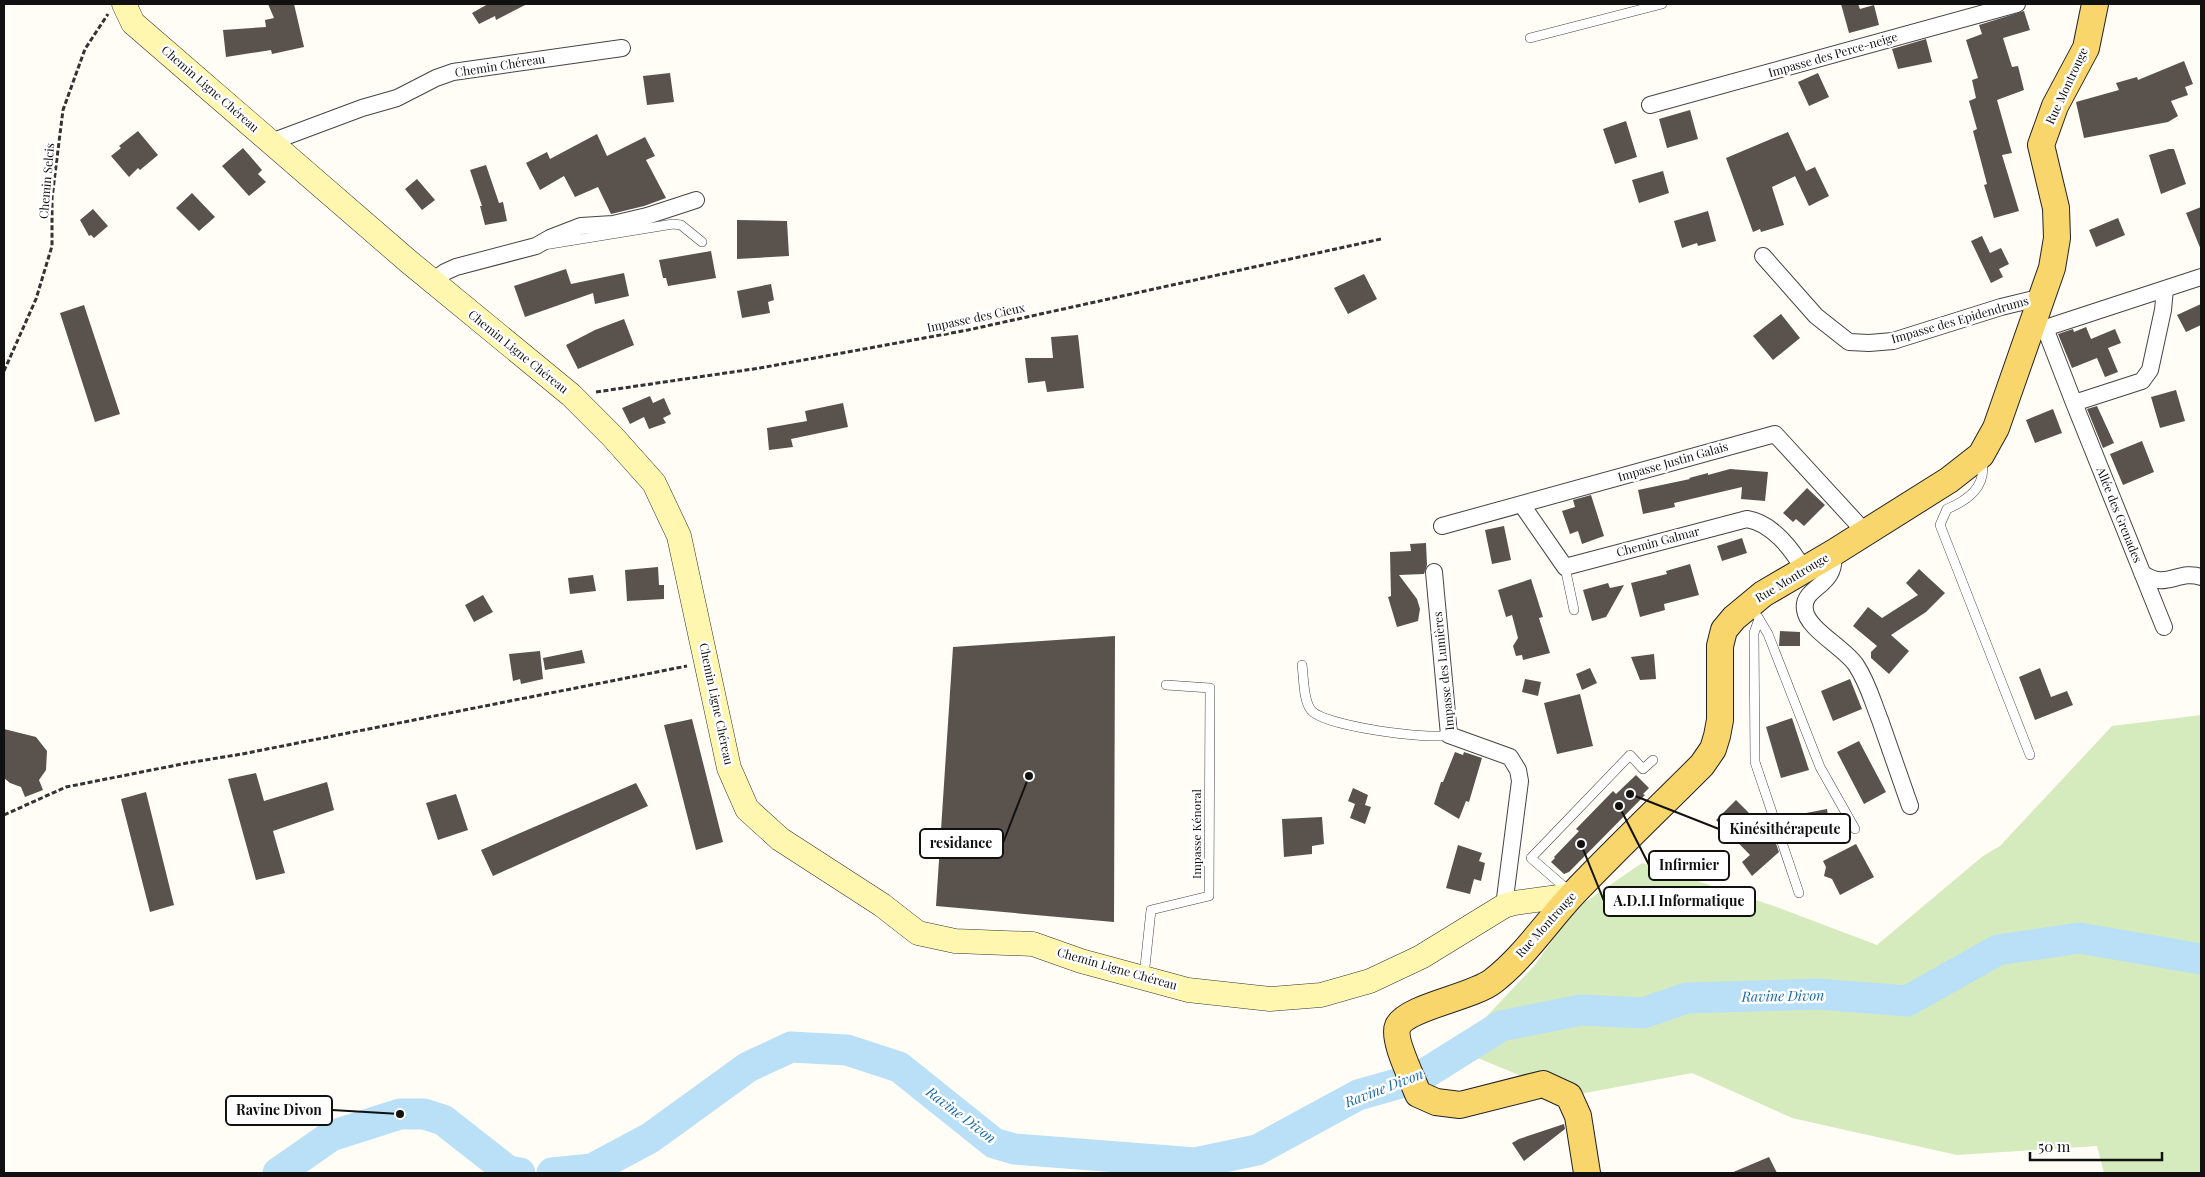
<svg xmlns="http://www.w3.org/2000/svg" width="2205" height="1177" font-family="'Playfair Display',serif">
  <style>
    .green { fill: #d5ebbd }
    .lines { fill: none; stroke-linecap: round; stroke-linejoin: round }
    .river { stroke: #b9e0f7; stroke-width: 31 }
    .building { fill: #5a524d }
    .lane-casing { stroke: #444; stroke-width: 10 }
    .street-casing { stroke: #444; stroke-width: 18 }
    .secondary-casing { stroke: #333; stroke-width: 25 }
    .primary-casing { stroke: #222; stroke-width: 28 }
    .path { stroke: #333; stroke-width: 3; stroke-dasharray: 5 2.5; stroke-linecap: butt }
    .lane { stroke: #fff; stroke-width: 9 }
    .street { stroke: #fff; stroke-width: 16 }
    .secondary { stroke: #fff6b0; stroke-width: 24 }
    .primary { stroke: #f9d66b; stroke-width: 26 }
    .labels { text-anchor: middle; stroke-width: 5; stroke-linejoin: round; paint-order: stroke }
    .street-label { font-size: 12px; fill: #111; stroke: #fff }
    .water-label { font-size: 14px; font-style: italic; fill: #1768a6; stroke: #fff }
    .leader { fill: none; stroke: #111; stroke-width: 2 }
    .callout-dot { fill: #111; stroke: #fff; stroke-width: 2 }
    .callout { fill: #fff; stroke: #111; stroke-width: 2 }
    .callout-label { font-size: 14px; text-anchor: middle; font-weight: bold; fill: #111 }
  </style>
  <rect width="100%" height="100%" fill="#fffdf5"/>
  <!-- green -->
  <path class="green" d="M2201,715V1173H2104L2097,1146L1957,1155L1792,1118L1692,1073L1569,1096L1456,1049L1534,966L1575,909L1642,863L1774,906L1877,945L1983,856L2000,846L2112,726Z"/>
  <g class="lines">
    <!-- river -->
    <path class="river" d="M278,1173L331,1136L400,1114H424L443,1120L508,1171L520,1173
      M552,1173L592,1169L650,1138L748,1067L791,1047L847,1050L899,1067L994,1143L1014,1149L1195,1163L1257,1150L1358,1095L1418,1078L1501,1026L1581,1010L1643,1013L1687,998L1818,994L1907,1001L1998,950L2079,938L2201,959"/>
  </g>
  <!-- building -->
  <path class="building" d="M268,4H294L304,47L272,54L271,50L226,57L223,30L266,27L265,20L274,18Z
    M488,4H527L496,20L495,16L479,24L472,13Z
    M1841,4H1858L1860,9L1874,5L1879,25L1849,33Z
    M2024,11L2030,30L2003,38L2012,67L2018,66L2024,90L1997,100L2012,153L2002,155L2019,211L1994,218L1984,185L1987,184L1973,131L1977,129L1969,101L1976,98L1972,80L1978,78L1966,40L1982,34L1979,25Z
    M1926,39L1932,62L1898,69L1892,49Z
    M2184,61L2193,84L2185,87L2188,95L2171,101L2178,116L2168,122L2084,138L2076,102L2119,90L2116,83L2137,77L2138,80Z
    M670,73L674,102L647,105L643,76Z
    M1818,73L1829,97L1809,106L1798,82Z
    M1690,110L1698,139L1667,148L1659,119Z
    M1626,121L1637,157L1615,164L1603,129Z
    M138,131L158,155L140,170L138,168L129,177L111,156L121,148L119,146Z
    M1788,132L1806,171L1772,187L1784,225L1761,232L1760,229L1753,232L1726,158Z
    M597,134L607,156L645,137L655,156L646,160L666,198L644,206L611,214L598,187L575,197L564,176L540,190L526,163L547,152L550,159Z
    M243,148L262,170L258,174L266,182L249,196L222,166Z
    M2169,149H2174L2186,184L2161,194L2149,155Z
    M486,165L499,203L503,202L507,221L485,225L480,206H482L470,170Z
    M1815,167L1829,196L1809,206L1795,176Z
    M1663,171L1669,193L1639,203L1632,180Z
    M417,179L435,200L422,210L405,189Z
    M192,193L215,217L199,231L176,208Z
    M2201,207V250L2186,213Z
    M93,209L108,226L94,238L91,235L89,236L80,220Z
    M1708,211L1716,241L1698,246L1697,243L1682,248L1674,221Z
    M2118,218L2125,235L2096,247L2089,230Z
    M737,220L787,221L789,256L737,259Z
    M1982,236L1990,253L2001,248L2009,264L1999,269L2003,277L1991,283L1971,241Z
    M711,251L716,278L668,286L666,278H663L659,260Z
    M566,269L571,284L624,273L629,296L595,304L593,293L525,317L514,286Z
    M1364,274L1377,299L1348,314L1334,288Z
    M771,284L774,300L768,302L770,313L742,318L737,291Z
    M2201,304V325L2186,332L2177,315Z
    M84,305L120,414L95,422L60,313Z
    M1781,314L1800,338L1773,360L1753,336Z
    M624,319L634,345L578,369L566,345L595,330Z
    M2086,327L2091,339L2115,329L2121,343L2108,348L2118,372L2105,377L2097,358L2072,368L2058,334L2073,329L2074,332Z
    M1078,335L1084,388L1047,392L1045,381L1028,383L1025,358H1053L1051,337Z
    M2176,390L2185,421L2160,428L2151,397Z
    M650,396L653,403L664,398L671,414L663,418L666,423L649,429L644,417L630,424L622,408Z
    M843,403L848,427L791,439L793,447L769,450L767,428L807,421L805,411Z
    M2097,406L2114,443L2103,448L2087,409Z
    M2053,409L2062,433L2035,443L2026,420Z
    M2142,441L2154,472L2123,485L2110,454Z
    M1730,469L1768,472L1765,501L1741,499L1742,487L1674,503L1675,507L1643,514L1638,490L1690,479L1689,478L1708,473V475Z
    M1807,488L1825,505L1804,526L1796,519L1793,522L1783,513Z
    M1591,495L1604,536L1582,544L1578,531L1570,534L1562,511L1575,507L1573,500Z
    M1504,526L1511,560L1492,564L1485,530Z
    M1742,538L1747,553L1722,561L1717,546Z
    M1426,543L1427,565L1424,574L1399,575L1417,599L1420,609L1418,621L1397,627L1388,597L1391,596L1390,552L1411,551L1410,544Z
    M1690,564L1699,595L1664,604L1665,610L1640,617L1631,583L1667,574L1666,571Z
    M658,567L659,585H664V599L627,601L625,570Z
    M1919,569L1945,593L1926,612L1891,635L1909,651L1889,674L1871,658V652L1877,646L1853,626L1868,607L1882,618L1918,595L1906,583Z
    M593,575L596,591L570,594L568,578Z
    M1531,579L1543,617L1539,618L1550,653L1523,660L1522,655L1516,656L1513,646L1518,638L1512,615L1506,617L1498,590Z
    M1608,583L1610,588L1624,585L1606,617L1592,621L1583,590Z
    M483,595L493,612L474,622L465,605Z
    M1780,631L1800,632V646H1779Z
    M1115,636L1114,922L936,906L953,647Z
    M582,650L585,663L545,670L543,658Z
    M540,651L543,679L521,684L520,679L513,681L509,654Z
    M1654,654L1656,679L1640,680L1631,657Z
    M1590,668L1597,683L1582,690L1576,674Z
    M2040,668L2051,697L2067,691L2073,705L2035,720L2019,677Z
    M1525,679L1541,682L1538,696L1522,692Z
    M1850,679L1862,709L1833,721L1821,691Z
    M1580,694L1593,746L1557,754L1544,703Z
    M1792,718L1809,770L1781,778L1766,727Z
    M692,719L723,842L696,850L664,725Z
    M4,729L36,737L47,751L46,770L39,780L43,790L25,797L21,787L10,783L4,778Z
    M1859,741L1886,792L1864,804L1837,752Z
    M1455,752L1463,755L1464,752L1482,758L1469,802L1466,801L1459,819L1434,804L1441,782H1443Z
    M256,773L264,801L327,782L334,810L273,831L285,873L256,880L228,779Z
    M1636,775L1649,788L1643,794L1645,795L1569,872L1564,874L1551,862L1555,858L1554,857L1579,831L1576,829L1613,791L1616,794Z
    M636,783L648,806L493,876L481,850Z
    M1353,788L1368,795L1365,805L1371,807L1365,824L1350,818L1355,804L1348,801Z
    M146,792L174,905L150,912L121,799Z
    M456,794L468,830L438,840L426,803Z
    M1736,800L1768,832L1775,841L1779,852L1752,876L1742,862L1750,855L1716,820Z
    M1827,809L1830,829L1805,833L1801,814Z
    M1322,817L1324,844L1312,846V854L1284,857L1282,819Z
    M1856,844L1874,877L1840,895L1832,879L1824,876L1826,867L1823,861Z
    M1458,845L1482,853L1479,861L1485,863L1481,881L1474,879L1470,894L1446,888Z
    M1564,1124L1565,1129L1524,1161L1512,1143L1519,1139Z
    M1769,1157L1777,1173H1731Z"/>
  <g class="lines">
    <!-- lane casing -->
    <g class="lane-casing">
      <path id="lane" d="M1530,38L1662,4
        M544,245L673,224L681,225L702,242
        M1982,460C1987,487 1968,500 1947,509L1940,525L2030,755
        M1565,567L1574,610
        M1758,617L1768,634L1820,767L1855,829
        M1759,619L1754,633L1755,762L1799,893
        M1302,665C1304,678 1303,700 1311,710C1323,726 1428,740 1449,735
        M1569,891L1531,858L1630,755L1643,769L1653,760
        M1144,976L1151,910L1209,896L1210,688L1166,685"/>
    </g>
    <!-- street casing -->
    <g class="street-casing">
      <path id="street" d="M1650,105L2017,4
        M271,142L362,108L397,98L436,78L453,72L622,48
        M1763,256L1816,316L1849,342L1869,343L1893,341L2001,307L2042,297
        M433,281L445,272L456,267L536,246L550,238L581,226L613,224L647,216L696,200
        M2045,328L2074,403L2142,381L2150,370L2163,310L2165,289
        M2036,331L2201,277
        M2074,403L2164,627
        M1522,505L1565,567L1747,519C1772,523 1792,549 1804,570
        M1442,526L1775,434L1865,532
        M1833,553C1838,588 1801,586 1805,610C1807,629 1845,648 1856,665C1868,683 1872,700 1880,720C1890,749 1900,778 1910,806
        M1434,572L1449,735L1510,757L1518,770L1520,781L1504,906
        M2142,573C2166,591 2178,569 2201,577"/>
    </g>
    <!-- secondary casing -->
    <g class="secondary-casing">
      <path id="secondary" d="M124,4L133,23L408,261L571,395L612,436L654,483L679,536L729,768L747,809L780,839L882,905L918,933L955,941L1033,944L1081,961L1188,990L1270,999L1321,995L1370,981L1421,957L1504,906L1514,903L1573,895"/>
    </g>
    <!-- primary casing -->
    <g class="primary-casing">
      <path id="primary" d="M1587,1173L1578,1116L1569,1096L1543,1084L1460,1105L1436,1102L1418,1094C1413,1080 1392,1039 1398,1026C1407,1007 1473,997 1493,981C1524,957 1546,923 1573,894C1615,850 1659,808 1702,765L1713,749L1717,736L1720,720V646L1724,630L1734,618L1763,594L1833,553L1949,480L1981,455L1996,428L2052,268L2057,238L2056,208L2041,145L2055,106L2086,48L2095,4"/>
    </g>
    <!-- path -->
    <path class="path" d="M4,371L36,299L52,246V198L63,110L85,49L108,14
      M596,392L760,368L968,330L1381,239
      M4,815L66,787L187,763L242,754L687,666"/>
    <!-- lane -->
    <use href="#lane" class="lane"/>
    <!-- street -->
    <use href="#street" class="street"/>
    <!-- secondary -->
    <use href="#secondary" class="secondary"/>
    <!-- primary -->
    <use href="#primary" class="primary"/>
  </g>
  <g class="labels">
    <!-- street labels -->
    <g class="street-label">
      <text transform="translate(1833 55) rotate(-16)" y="4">Impasse des Perce-neige</text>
      <text transform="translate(500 66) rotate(-9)" y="4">Chemin Chéreau</text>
      <text transform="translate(2067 86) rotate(-65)" y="4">Rue Montrouge</text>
      <text transform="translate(210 89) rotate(41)" y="4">Chemin Ligne Chéreau</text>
      <text transform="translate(47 181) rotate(-85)" y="4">Chemin Selcis</text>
      <text transform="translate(976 318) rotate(-12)" y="4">Impasse des Cieux</text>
      <text transform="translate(1960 320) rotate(-16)" y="4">Impasse des Epidendrums</text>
      <text transform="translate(518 352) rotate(39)" y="4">Chemin Ligne Chéreau</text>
      <text transform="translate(1673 462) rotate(-16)" y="4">Impasse Justin Galais</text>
      <text transform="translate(2119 515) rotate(68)" y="4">Allée des Grenades</text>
      <text transform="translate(1658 542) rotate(-15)" y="4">Chemin Galmar</text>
      <text transform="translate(1792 578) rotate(-31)" y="4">Rue Montrouge</text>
      <text transform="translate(1444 671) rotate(-96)" y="4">Impasse des Lumières</text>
      <text transform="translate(716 704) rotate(78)" y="4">Chemin Ligne Chéreau</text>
      <text transform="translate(1197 834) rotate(-90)" y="4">Impasse Kénoral</text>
      <text transform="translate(1546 925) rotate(-48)" y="4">Rue Montrouge</text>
      <text transform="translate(1117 969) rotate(16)" y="4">Chemin Ligne Chéreau</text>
    </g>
    <!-- water labels -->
    <g class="water-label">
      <text transform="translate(1783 996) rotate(-1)" y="5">Ravine Divon</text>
      <text transform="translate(1384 1088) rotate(-21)" y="5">Ravine Divon</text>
      <text transform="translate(961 1115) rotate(37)" y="5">Ravine Divon</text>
    </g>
  </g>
  <!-- callouts -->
  <path class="leader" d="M1630 794L1719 829M1029 776L1003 843M1619 806L1649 865M1581 844L1604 901M400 1114L332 1110"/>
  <g class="callout-dot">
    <circle cx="1630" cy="794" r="5"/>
    <circle cx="1029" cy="776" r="5"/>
    <circle cx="1619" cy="806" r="5"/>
    <circle cx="1581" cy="844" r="5"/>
    <circle cx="400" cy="1114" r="5"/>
  </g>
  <g class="callout">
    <rect x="1719" y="814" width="131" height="29" rx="5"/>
    <rect x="920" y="829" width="83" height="29" rx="5"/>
    <rect x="1649" y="851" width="80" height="29" rx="5"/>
    <rect x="1604" y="887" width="151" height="29" rx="5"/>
    <rect x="226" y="1096" width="106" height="29" rx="5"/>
  </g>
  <g class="callout-label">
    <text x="1785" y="834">Kinésithérapeute</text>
    <text x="961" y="848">residance</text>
    <text x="1689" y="870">Infirmier</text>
    <text x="1679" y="906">A.D.I.I Informatique</text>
    <text x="279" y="1115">Ravine Divon</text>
  </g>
  <!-- border -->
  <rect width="2205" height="1177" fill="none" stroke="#111111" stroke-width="10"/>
  <!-- scale -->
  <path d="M2030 1152v8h132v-8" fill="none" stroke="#111111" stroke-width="2.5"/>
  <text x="2038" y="1152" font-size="15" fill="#111111" stroke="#ffffff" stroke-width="4" paint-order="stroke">50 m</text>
</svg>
